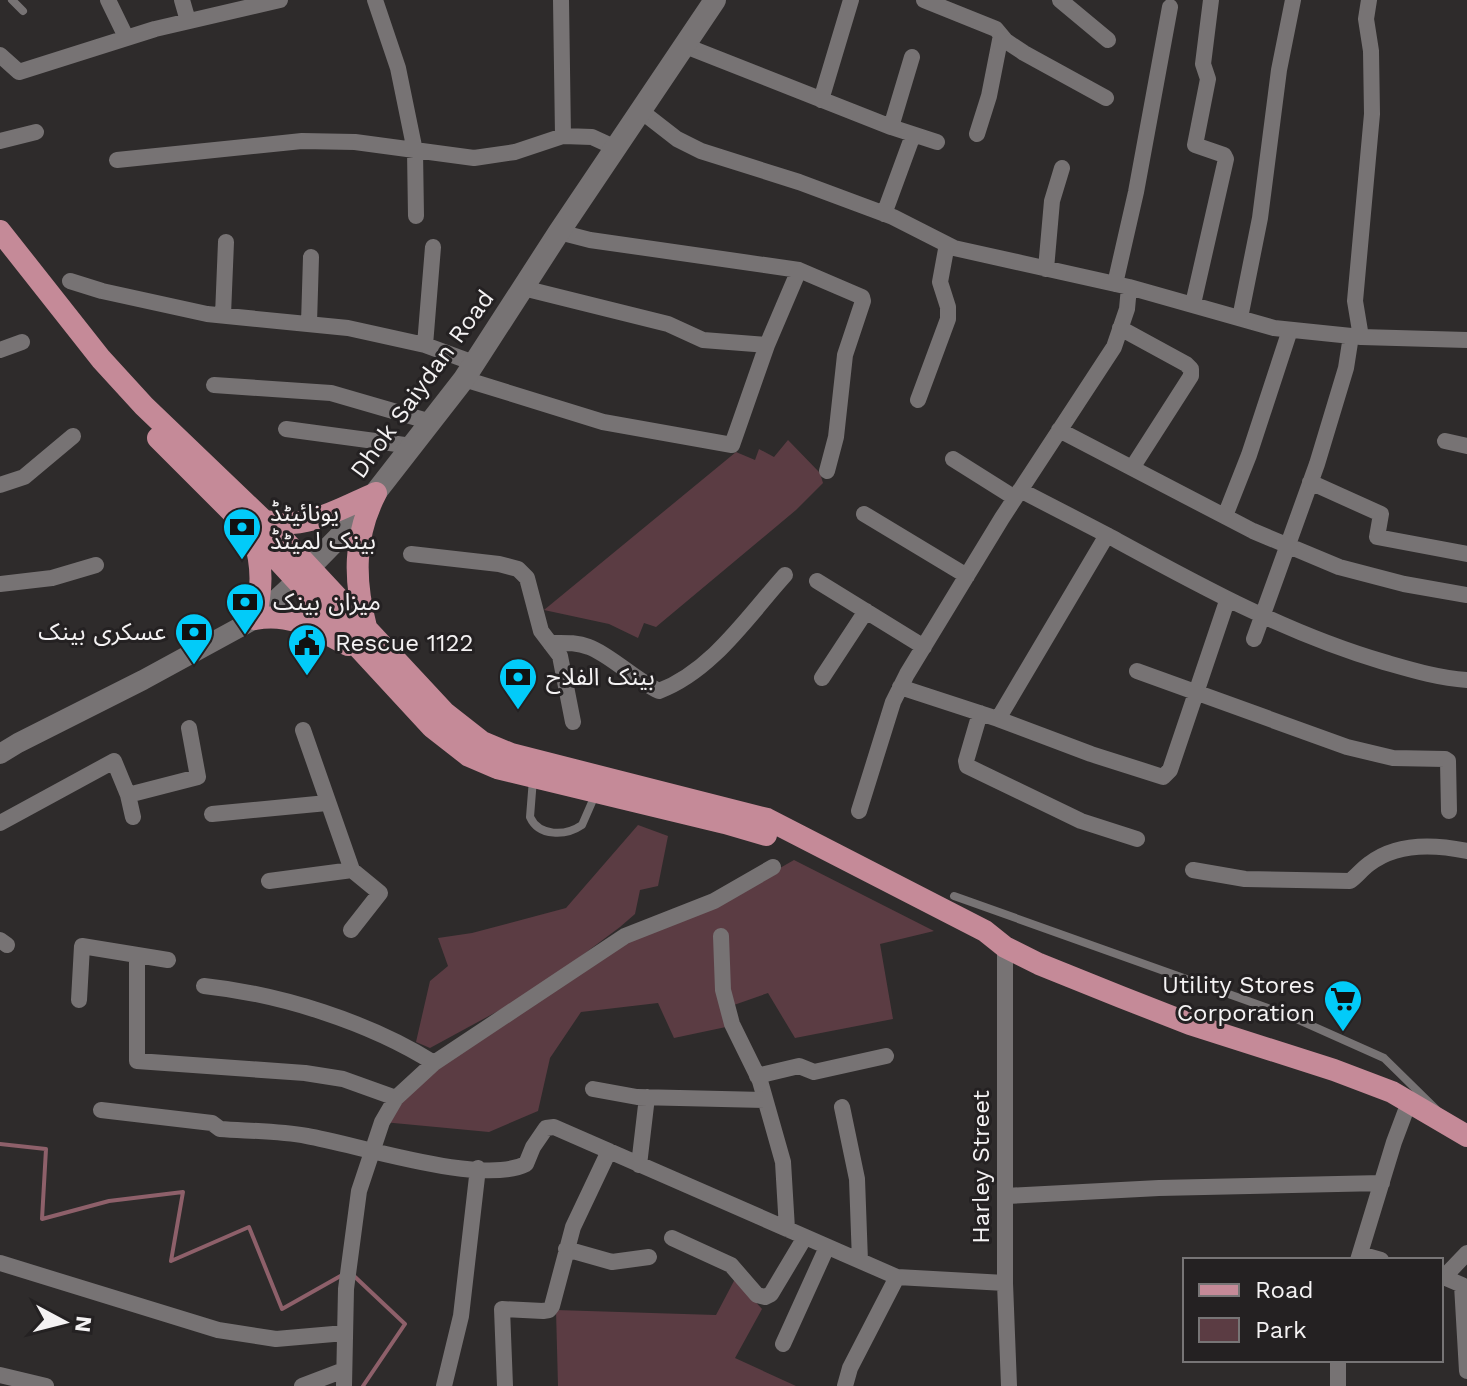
<svg xmlns="http://www.w3.org/2000/svg" width="1467" height="1386" font-family="'Work Sans','Noto Sans Arabic',sans-serif">
  <style>
    .green { fill: #5b3c43 }
    .lines { fill: none; stroke-linecap: round; stroke-linejoin: round }
    .stream { stroke: #8e606a; stroke-width: 4 }
    .service { stroke: #777374; stroke-width: 8 }
    .minor { stroke: #777374; stroke-width: 16 }
    .tertiary { stroke: #777374; stroke-width: 20 }
    .secondary { stroke: #777374; stroke-width: 22 }
    .primary { stroke: #c58a98; stroke-width: 22 }
    .labels { text-anchor: middle; stroke-width: 6; stroke-linejoin: round; paint-order: stroke }
    .street-label { font-size: 24px; fill: #f4f2f3; stroke: #242122 }
    .poi-label { font-size: 24px; fill: #f4f2f3; stroke: #242122; text-anchor: start }
  </style>
  <rect width="100%" height="100%" fill="#2e2b2b"/>
  <!-- green -->
  <path class="green" d="M788,440L820,473L823,483L796,510L656,627L644,623L638,638L609,624L544,610L736,452L755,460L759,449L774,457Z
    M638,825L668,836L658,886L640,890L635,914L620,927L533,992L430,1048L416,1042L430,981L448,966L438,938L472,933L566,908Z
    M794,860L934,931L880,944L893,1019L795,1038L768,993L731,1006L726,1027L674,1038L658,1003L581,1012L550,1058L538,1111L489,1132L383,1122L427,1073L621,945L736,893Z
    M735,1279L762,1309L735,1358L796,1386H558L556,1310L716,1315Z"/>
  <g class="lines">
    <!-- stream -->
    <path class="stream" d="M0,1144L46,1149L42,1219L109,1201L183,1192L171,1261L249,1227L282,1309L344,1274
      M354,1276L405,1324L363,1386"/>
    <!-- service -->
    <path class="service" d="M12,0L23,11
      M533,779L530,817C539,837 566,836 582,825L596,793
      M954,896L1290,1016L1384,1058L1437,1110"/>
    <!-- minor -->
    <path class="minor" d="M108,0L126,37
      M182,0L188,21
      M375,0L398,68L415,151L416,216
      M561,0L563,136
      M924,0L996,29L1006,41L1024,53L1106,98
      M1060,0L1108,40
      M683,45L891,127L937,142
      M0,55L19,72L155,29L280,0
      M821,100L851,0
      M641,111L677,139L701,151L799,182L893,217L954,248L1129,287L1274,328L1361,337L1467,340
      M891,127L912,57
      M977,134L989,96L1001,35
      M0,141L36,132
      M117,160L302,141L355,142L474,158L515,152L563,136L592,137L616,148
      M884,214L913,135
      M559,232L590,240L799,270L862,297L863,301L845,355L836,437L827,471
      M1046,269L1052,201L1062,168
      M70,281L102,291L207,314L348,328L425,345L474,363
      M1115,284L1136,192L1170,7
      M523,288L668,324L703,340L767,345
      M1193,304L1226,159L1224,155L1195,145L1208,79L1203,64L1211,0
      M223,315L226,242
      M1240,318L1260,218L1279,70L1293,0
      M309,323L311,257
      M1120,328L1186,364L1191,369V376L1132,468
      M1361,337L1355,301L1372,114L1371,51L1366,19L1369,0
      M425,345L433,247
      M0,350L22,342
      M464,379L603,422L732,445L767,345L799,270
      M214,385L331,393L431,422
      M918,400L948,319V307L940,282L947,244
      M286,429L412,446
      M1059,430L1253,531L1339,567L1404,584L1467,595
      M1445,441L1467,446
      M953,459L1015,498
      M1310,482L1381,514L1377,537L1467,554
      M0,485L24,477L73,436
      M864,514L967,576
      M1225,516L1249,455L1290,330
      M1107,535C1197,584 1285,633 1384,662C1412,670 1438,678 1467,680
      M411,554L499,564L518,569L527,578L541,631L560,656L573,722
      M817,581L924,647
      M0,584L52,578L96,565
      M1254,639L1317,464L1346,368L1351,336
      M550,643C564,643 576,642 589,647C609,654 635,680 659,691C712,671 748,616 785,575
      M1137,671L1347,747L1393,758L1445,759L1448,761L1449,811
      M822,678L866,611
      M900,687L998,719L1107,535L1020,490
      M980,713L966,761L967,766L1081,821L1137,839
      M998,719L1091,754L1163,777L1170,770L1227,601
      M303,730L352,870L380,893L351,930
      M128,795L198,777L189,728
      M859,811L893,702L907,674L1002,518L1114,347L1127,309L1129,287
      M212,814L327,803
      M0,823L114,761L128,795L133,817
      M1193,870L1245,879L1350,881C1357,876 1362,869 1369,864C1397,842 1434,844 1467,851
      M269,881L352,870
      M721,936L723,990L732,1024L760,1081L783,1162L787,1229
      M0,940L7,945
      M1005,947V1283L1009,1386
      M137,956V1061L305,1073L343,1079L396,1098
      M204,986C280,994 369,1022 434,1063
      M79,1000L82,946L168,960
      M757,1076L799,1066L814,1072L886,1056
      M593,1089L637,1097L765,1100
      M842,1107L857,1179L860,1261
      M101,1110L212,1123L220,1129C249,1131 279,1131 307,1136C359,1145 481,1186 526,1164L533,1147L546,1128L554,1127L897,1277L1005,1283
      M639,1165L647,1097
      M1006,1196L1159,1188L1382,1183
      M672,1238L731,1265L757,1295L765,1297L771,1294L805,1237
      M566,1249L612,1262L649,1257
      M1360,1254L1381,1260
      M1358,1260L1394,1142L1409,1102
      M0,1263L218,1330L276,1339L345,1333
      M1441,1276L1462,1285L1467,1371
      M1444,1277L1467,1253
      M783,1344L827,1247
      M1338,1360V1386
      M0,1375L46,1386
      M302,1386L344,1370
      M344,1386L346,1289L359,1191L382,1122L396,1098L434,1063L625,936L714,901L773,867
      M444,1386L461,1316L478,1168
      M505,1386L502,1309L543,1311L549,1310L552,1306L573,1227L609,1151
      M845,1386L850,1368L897,1277"/>
    <!-- tertiary -->
    <path class="tertiary" d="M0,754L18,743L143,680L255,619L296,581"/>
    <!-- secondary -->
    <path class="secondary" d="M298,579L348,528L464,379L559,232L715,0"/>
    <!-- primary -->
    <path class="primary" d="M0,231L101,359L144,406L283,539L445,713L482,742L511,754L767,819L985,931L1005,947L1039,964L1121,997L1190,1024L1334,1070L1392,1092L1467,1136
      M158,438L252,532L432,727L469,756L497,768L725,823L766,835
      M266,521C307,530 339,509 376,493
      M254,538C263,567 262,590 255,619C290,612 317,629 348,645
      M366,627C354,581 353,537 376,493"/>
  </g>
  <!-- icons -->
  <defs>
    <g id="bank-pin" transform="scale(2)"><path d="M0 17L-7.5 6A9.5 9.5 0 1 1 7.5 6Z" fill="#02cbf9" stroke="#242122"/><path d="M-6-4H6V4H-6ZM0-2.3a2.3 2.3 0 1 0 0 4.6a2.3 2.3 0 1 0 0-4.6Z" fill="#111"/></g>
    <g id="civic-pin" transform="scale(2)"><path d="M0 17L-7.5 6A9.5 9.5 0 1 1 7.5 6Z" fill="#02cbf9" stroke="#242122"/><path d="M-.6-6.5H3V-4.5H.6V-3L4-1V1h2V6H-6V1h2V-1L-.6-3ZM-1.2 2.5V6h2.4V2.5Z" fill="#111"/></g>
    <g id="supermarket-pin" transform="scale(2)"><path d="M0 17L-7.5 6A9.5 9.5 0 1 1 7.5 6Z" fill="#02cbf9" stroke="#242122"/><path d="M-6-5.5h2.5l.6 2H6L4.5 2H-2.5L-4.4-4H-6ZM-1.5 3.2a1.3 1.3 0 1 0 .1 0ZM3 3.2a1.3 1.3 0 1 0 .1 0Z" fill="#111"/></g>
  </defs>
  <g fill-rule="evenodd">
    <use href="#bank-pin" x="242" y="527"/>
    <use href="#bank-pin" x="245" y="602"/>
    <use href="#bank-pin" x="194" y="632"/>
    <use href="#civic-pin" x="307" y="643"/>
    <use href="#bank-pin" x="518" y="677"/>
    <use href="#supermarket-pin" x="1343" y="999"/>
  </g>
  <g class="labels">
    <!-- street labels -->
    <g class="street-label">
      <text transform="translate(422 384) rotate(-54)" y="8">Dhok Saiydan Road</text>
      <text transform="translate(981 1167) rotate(-90)" y="8">Harley Street</text>
    </g>
    <!-- poi labels -->
    <g class="poi-label">
      <text x="270" y="521">یونائیٹڈ<tspan x="270" dy="28">بینک لمیٹڈ</tspan></text>
      <text x="273" y="610">میزان بینک</text>
      <text x="166" y="640" text-anchor="end">عسکری بینک</text>
      <text x="335" y="651">Rescue 1122</text>
      <text x="546" y="685">بینک الفلاح</text>
      <text x="1315" y="993" text-anchor="end">Utility Stores<tspan x="1315" dy="28">Corporation</tspan></text>
    </g>
  </g>
  <!-- legend -->
  <rect x="1183" y="1258" width="260" height="104" fill="#242122" stroke="#777576" stroke-width="2"/>
  <rect x="1199" y="1284" width="40" height="12" fill="#c58a98" stroke="#777576" stroke-width="2"/>
  <text x="1255" y="1298" font-size="24" fill="#f4f2f3">Road</text>
  <rect x="1199" y="1318" width="40" height="24" fill="#5b3c43" stroke="#777576" stroke-width="2"/>
  <text x="1255" y="1338" font-size="24" fill="#f4f2f3">Park</text>
  <!-- north arrow -->
  <g transform="translate(64 1322) rotate(97)" stroke="#242122" stroke-width="6" paint-order="stroke">
  <path d="M0-6L14 30L0 20L-14 30Z" fill="#f4f2f3"/>
  <text y="-12" font-size="22" font-weight="bold" text-anchor="middle" fill="#f4f2f3">N</text>
  </g>
</svg>
